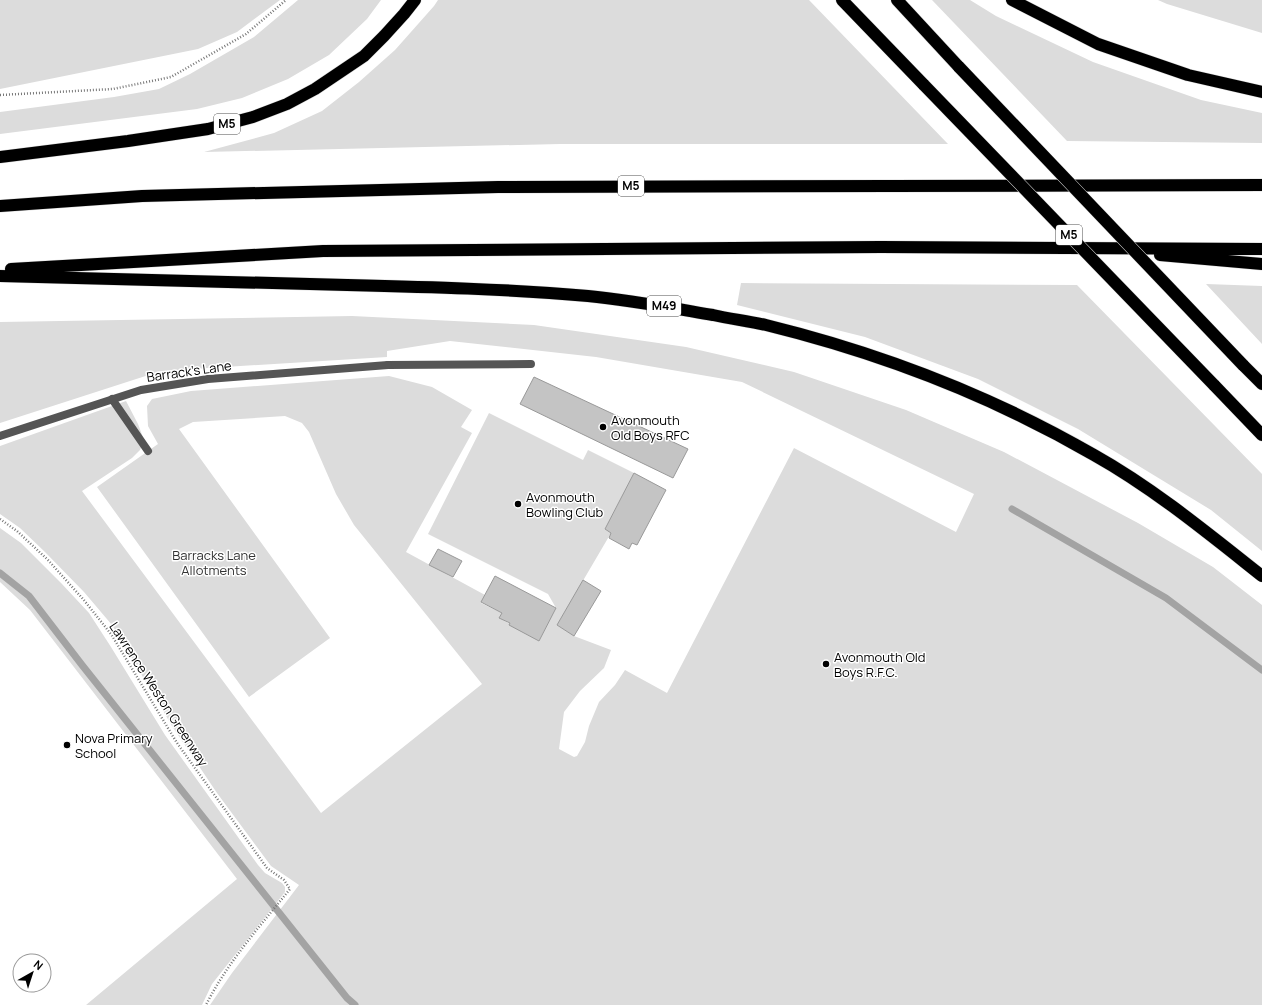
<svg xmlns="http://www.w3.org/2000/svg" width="1262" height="1005" font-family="Manrope,sans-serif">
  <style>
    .green { fill: #dcdcdc }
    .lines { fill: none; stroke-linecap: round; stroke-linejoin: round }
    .stream { stroke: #a3a3a3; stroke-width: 7 }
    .building { fill: #c4c4c4; stroke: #999 }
    .motorway-casing { stroke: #dbdbdb; stroke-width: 13 }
    .path { stroke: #777; stroke-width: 2.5; stroke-dasharray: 1 2; stroke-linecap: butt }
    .service { stroke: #555; stroke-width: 8 }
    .minor { stroke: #555; stroke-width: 8 }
    .motorway { stroke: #000; stroke-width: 12 }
    .motorway-bridge-casing { stroke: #dbdbdb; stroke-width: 13; stroke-linecap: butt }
    .motorway-bridge { stroke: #000; stroke-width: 12 }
    .poi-dot { fill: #000; stroke: #fff; stroke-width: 1.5 }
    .labels { text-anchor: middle; stroke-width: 3; stroke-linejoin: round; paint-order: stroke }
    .shield { fill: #fff; stroke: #4c4c4c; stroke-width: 1 }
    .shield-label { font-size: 12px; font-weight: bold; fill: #000 }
    .street-label { font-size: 13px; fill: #000; stroke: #fff }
    .poi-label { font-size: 13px; fill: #000; stroke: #fff; text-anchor: start }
    .park-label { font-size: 13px; fill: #333; stroke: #fff }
  </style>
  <rect width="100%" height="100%" fill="#fff"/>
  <!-- green -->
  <path class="green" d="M0,0H280L237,32L198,49L0,89Z
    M298,0H381L367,19L329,55L288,79L242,98L197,109L0,134V112L114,97L159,89L190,74L254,37Z
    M438,0H809L948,144H560L204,152L274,133L322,111L359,82L395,50L434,6Z
    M932,0H970L996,16L1093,62L1201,100L1262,113V143L1067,141Z
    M1158,0H1262V33L1167,4Z
    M741,283L1077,285L1262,474V551L1211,510L1078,429L978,379L865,337L737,305Z
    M1206,284L1262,286V344Z
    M352,316L534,325L686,347L794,372L906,410L1004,452L1138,523L1213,567L1262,605V1005H210L232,973L299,885L271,866L217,793L172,726L112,625L84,592L45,552L20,528L0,514V446L126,401L138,424L144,440L140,450L132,458L82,491L321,813L482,684L354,525L336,494L309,432L302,423L285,416L193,422L179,429L330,638L249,697L97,487L158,444L148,426L147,406L152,399L191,391L389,376L432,387L472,410L461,427L472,433L406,552L485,595L481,603L502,613L500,618L539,641L556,608L548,594L428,534L489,413L583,460L588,450L634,473L605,529L611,533L557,625L574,636L611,650L604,668L580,691L564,712L559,749L574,757L577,756L585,742L589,726L599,702L615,685L625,670L667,693L794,448L956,532L974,494L742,382L596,357L450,341L387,351V357L161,371L0,423V322Z
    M0,528L21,543L62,584L89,613L111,647L165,735L258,865L265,873L282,883L285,887V892L212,984L202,1005H86L237,879L30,610L0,582Z"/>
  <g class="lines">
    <!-- stream -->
    <path class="stream" d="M1012,509L1166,598L1262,670
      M0,573L29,596L82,665L347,998L355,1005"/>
  </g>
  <!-- building -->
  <path class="building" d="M534,377L688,449L673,478L520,404Z
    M634,473L666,490L637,545L632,543L629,549L609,538L611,533L605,529Z
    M438,549L462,561L453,577L429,565Z
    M495,576L556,608L539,641L509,625L510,623L499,618L502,613L481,602Z
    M583,580L601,591L574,636L557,625Z"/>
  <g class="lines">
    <!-- motorway casing -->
    <g class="motorway-casing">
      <path id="motorway" d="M842,0L924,85
        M897,0L959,67
        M1012,0L1098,44L1188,75L1262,92
        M0,157L128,141L208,129L253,117L287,104L315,89L364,56L384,36L404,14L415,0
        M0,206L142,196L498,187L1262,185
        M1160,255L1262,264
        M11,269L323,251L881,247L1262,249
        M0,276C116,279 232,282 347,285C428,287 508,289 588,296C630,300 672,308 713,315C731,319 749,321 766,325C880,353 992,396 1094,455C1153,488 1209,534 1262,576
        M1243,365L1262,384
        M1214,385L1262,435"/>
    </g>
    <!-- path -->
    <path class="path" d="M0,95L113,89L171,77L246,34L286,0
      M0,519L17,531L48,560L83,599L111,634L177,743L267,868L284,880L290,889C260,926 227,963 206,1005"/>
    <!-- service -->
    <path class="service" d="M388,365L531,364
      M112,399L148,451"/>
    <!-- minor -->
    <path class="minor" d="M0,436L141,390L208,379L388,365"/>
    <!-- motorway -->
    <use href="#motorway" class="motorway"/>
    <!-- motorway-bridge casing -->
    <g class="motorway-bridge-casing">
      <path id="motorway-bridge" d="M959,67L1243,365
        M924,85L1214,385"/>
    </g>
    <!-- motorway-bridge -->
    <use href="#motorway-bridge" class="motorway-bridge"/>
  </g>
  <!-- markers -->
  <g class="poi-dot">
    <circle cx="603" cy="427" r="4"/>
    <circle cx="518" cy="504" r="4"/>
    <circle cx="826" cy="664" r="4"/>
    <circle cx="67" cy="745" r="4"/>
  </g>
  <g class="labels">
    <!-- shield labels -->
    <g class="shield">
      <rect x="214" y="114" width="26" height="20" rx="3"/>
      <rect x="618" y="176" width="26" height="20" rx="3"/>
      <rect x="1056" y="225" width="26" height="20" rx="3"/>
      <rect x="647" y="296" width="34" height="20" rx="3"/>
    </g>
    <g class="shield-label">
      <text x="227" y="128">M5</text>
      <text x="631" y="190">M5</text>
      <text x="1069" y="239">M5</text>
      <text x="664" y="310">M49</text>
    </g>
    <!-- street labels -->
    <g class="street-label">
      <text transform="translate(189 371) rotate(-8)" y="5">Barrack's Lane</text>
      <text transform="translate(159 694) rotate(57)" y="5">Lawrence Weston Greenway</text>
    </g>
    <!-- poi labels -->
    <g class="poi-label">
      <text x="611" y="425">Avonmouth<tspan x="611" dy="15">Old Boys RFC</tspan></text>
      <text x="526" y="502">Avonmouth<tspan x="526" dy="15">Bowling Club</tspan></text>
      <text x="834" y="662">Avonmouth Old<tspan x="834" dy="15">Boys R.F.C.</tspan></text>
      <text x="75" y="743">Nova Primary<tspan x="75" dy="15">School</tspan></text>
    </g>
    <!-- park labels -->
    <g class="park-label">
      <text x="214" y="560">Barracks Lane<tspan x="214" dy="15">Allotments</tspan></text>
    </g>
  </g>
  <!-- north arrow -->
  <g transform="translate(32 973) rotate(39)"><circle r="19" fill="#ffffff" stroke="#999999"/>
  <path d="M0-3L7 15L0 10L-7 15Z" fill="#000000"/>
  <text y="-6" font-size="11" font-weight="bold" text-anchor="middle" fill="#000000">N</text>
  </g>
</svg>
